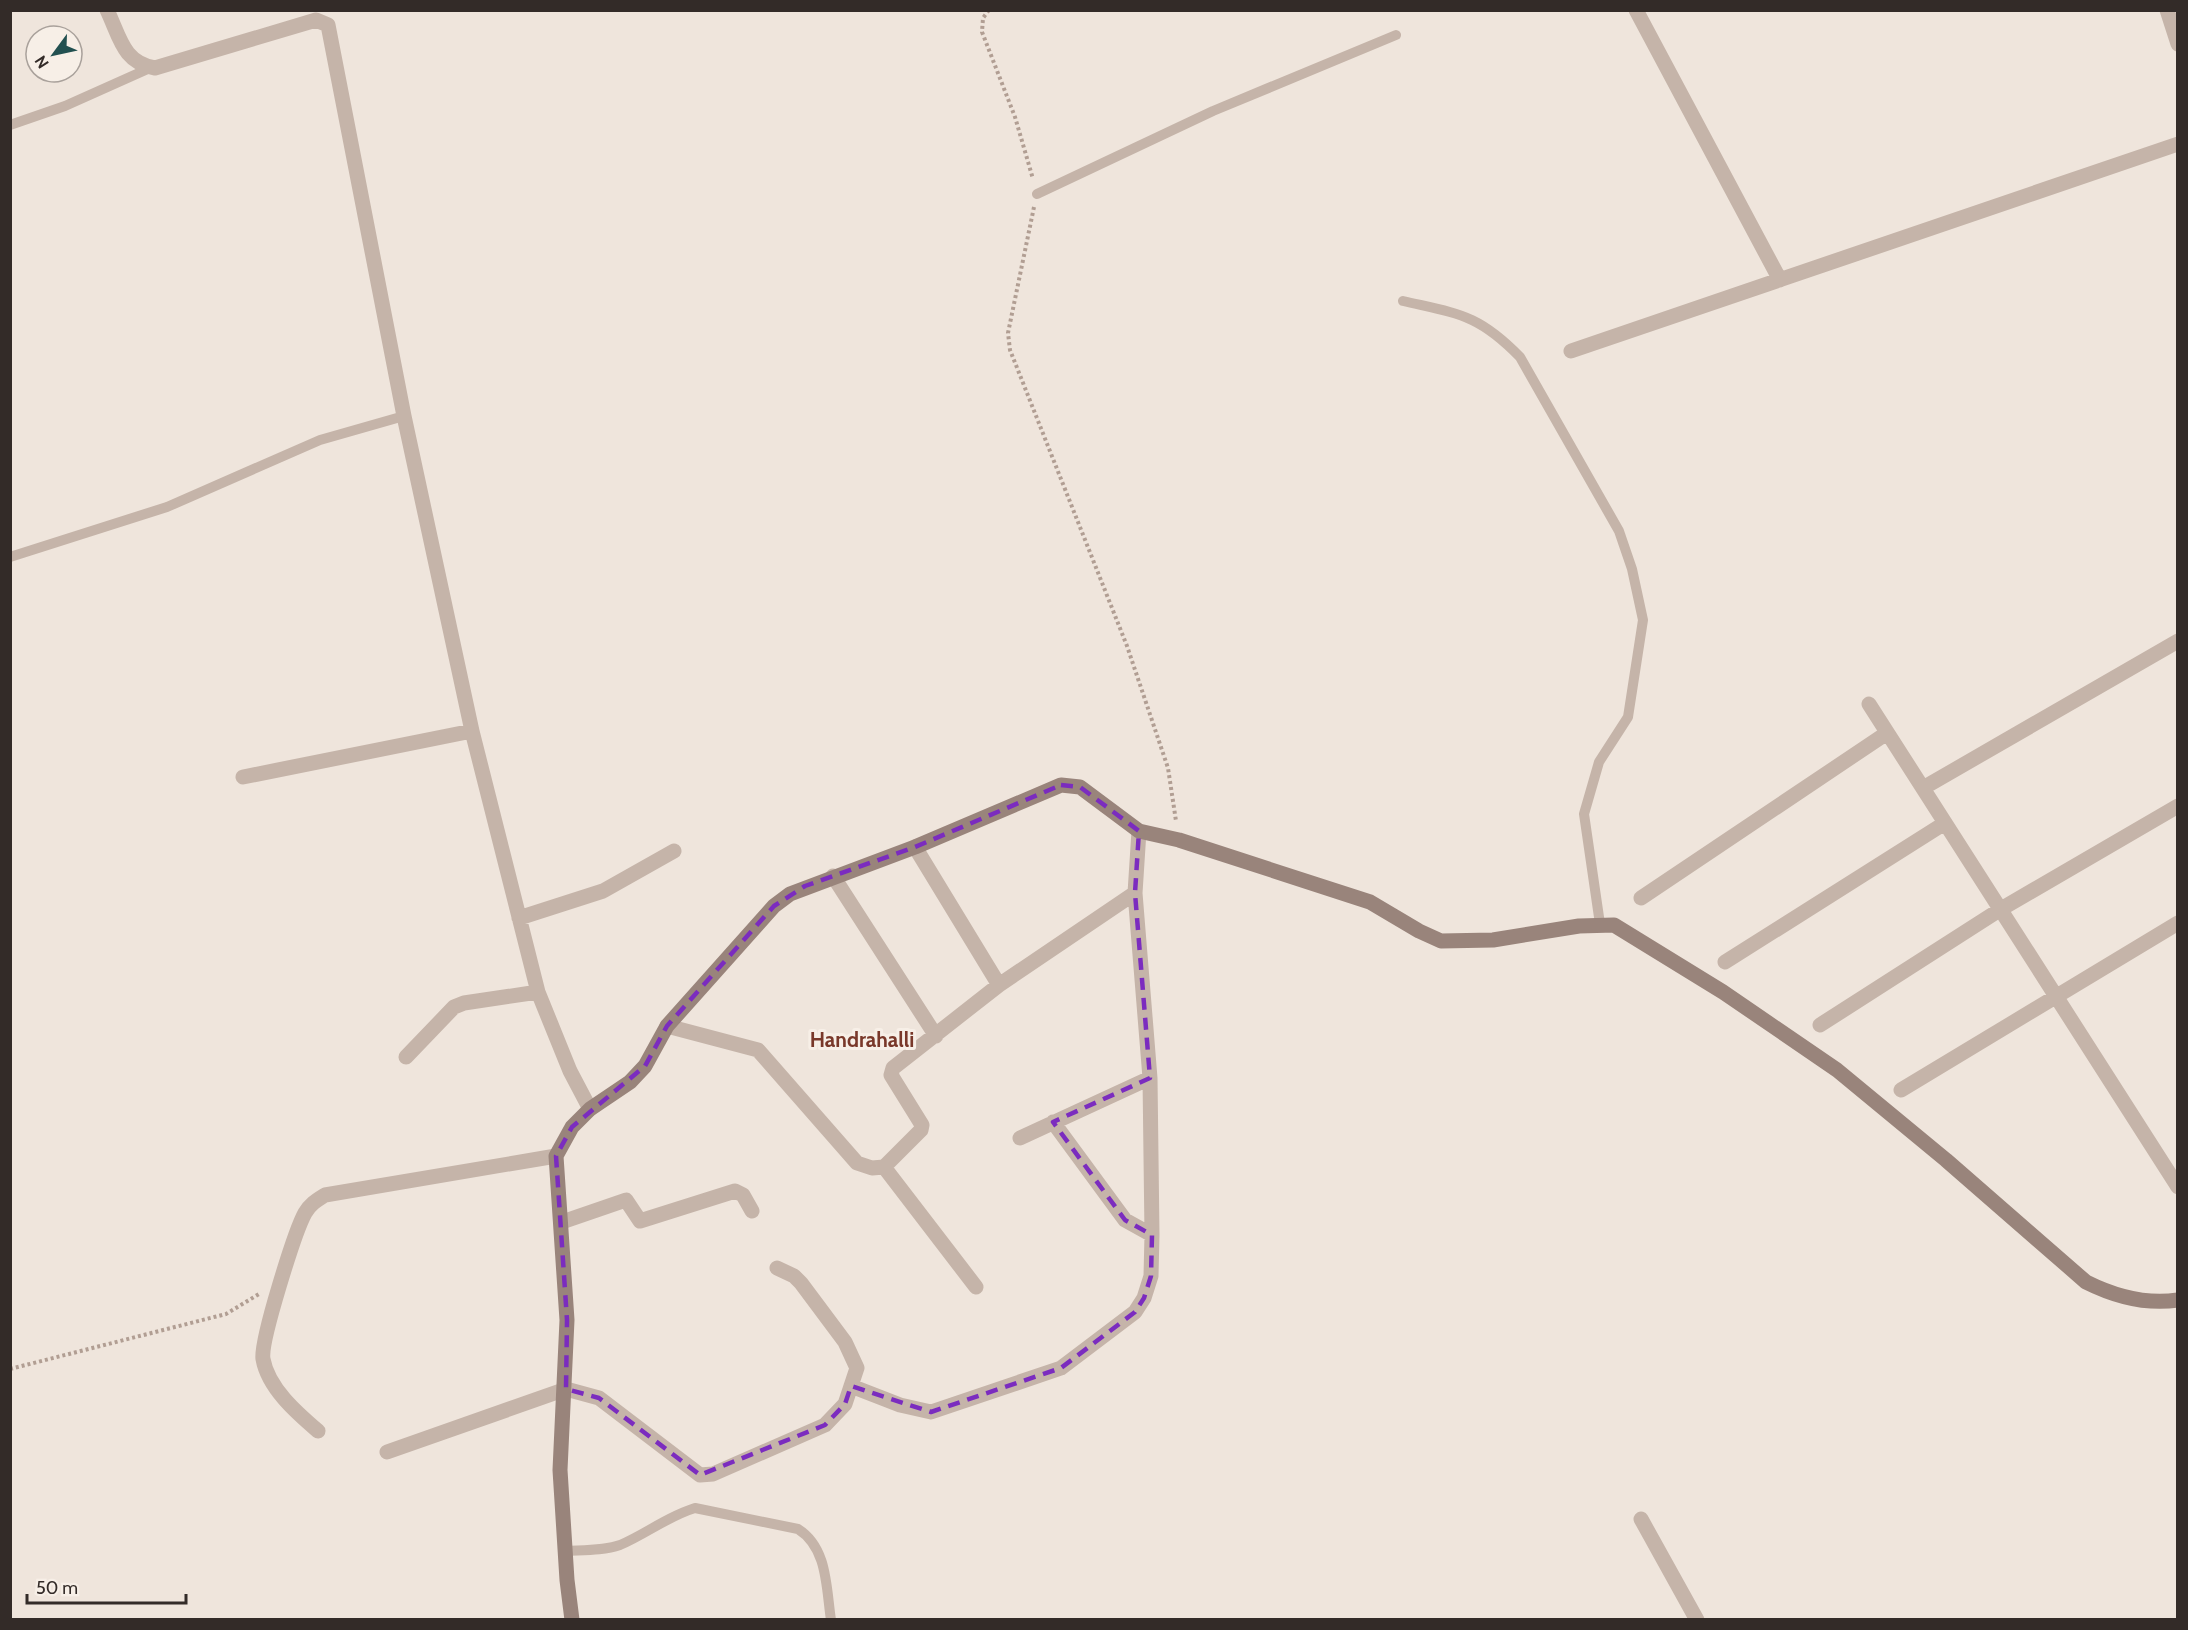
<svg xmlns="http://www.w3.org/2000/svg" width="2188" height="1630" font-family="Cabin,sans-serif">
  <style>
    .lines { fill: none; stroke-linecap: round; stroke-linejoin: round }
    .path { stroke: #b19e93; stroke-width: 4; stroke-dasharray: 3 3; stroke-linecap: butt }
    .lane { stroke: #c5b4a9; stroke-width: 10 }
    .street { stroke: #c5b4a9; stroke-width: 15 }
    .secondary { stroke: #99847b; stroke-width: 15 }
    .marked { fill: none; stroke: #7b2cbf; stroke-width: 4.5; stroke-dasharray: 12 8; stroke-linejoin: round }
    .labels { text-anchor: middle; stroke-width: 6; stroke-linejoin: round; paint-order: stroke }
    .quarter-label { font-size: 21px; font-weight: bold; fill: #79382a; stroke: #f7efe7 }
  </style>
  <rect width="100%" height="100%" fill="#efe5dc"/>
  <g class="lines">
    <!-- path -->
    <path class="path" d="M989,10L983,18L982,32L1015,117L1033,179
      M1034,207L1008,333L1010,350L1127,646L1168,768L1176,821
      M10,1369L226,1314L259,1294"/>
    <!-- lane -->
    <path class="lane" d="M10,125L65,106L150,68
      M1037,194L1213,111L1396,35
      M1403,301C1459,314 1478,314 1520,357L1619,531L1632,569L1643,620L1628,717L1599,762L1584,814L1600,924
      M10,557L167,507L320,440L404,416
      M565,1551C583,1550 603,1551 620,1545C646,1534 668,1516 695,1508L798,1529C828,1548 826,1588 831,1620"/>
    <!-- street -->
    <path class="street" d="M107,10C120,37 123,63 155,68L316,20L328,25L404,416L472,731L538,992L570,1071L590,1109
      M1636,10L1780,280
      M2167,10L2178,44
      M1571,351L2178,144
      M1869,704L2178,1187
      M243,777L472,731
      M1923,788L2178,641
      M915,847L999,985
      M833,876L936,1036
      M1641,898L1887,733
      M519,918L603,891L674,851
      M1725,962L1945,823
      M1820,1025L2001,909L2178,806
      M667,1026L758,1050L857,1163L872,1168L884,1167L976,1287
      M406,1057L454,1007L464,1003L538,992
      M1901,1090L2178,923
      M1053,1122L1125,1220L1152,1235
      M1020,1138L1150,1078
      M884,1167L921,1130L922,1125L891,1075L893,1068L999,985L1135,893
      M562,1222L626,1200L640,1221L735,1191L743,1195L752,1211
      M851,1386L900,1405L931,1412L1061,1368L1135,1312L1144,1298L1151,1276L1152,1235L1150,1078L1135,893L1139,831
      M318,1431C297,1413 268,1388 263,1359C260,1342 295,1231 305,1213C310,1204 317,1200 325,1195L556,1156
      M387,1452L566,1389L599,1398L700,1475L713,1474L825,1425L845,1404L857,1368L845,1342L801,1283L794,1276L777,1268
      M1641,1519L1697,1620"/>
    <!-- secondary -->
    <path class="secondary" d="M572,1620L567,1580L560,1470L567,1320L556,1156L572,1127L590,1109L630,1082L645,1066L667,1026L774,906L790,894L915,847L1061,785L1080,787L1139,831L1179,840L1370,902L1419,931L1441,941L1493,940L1579,926L1614,925L1723,992L1837,1070L1946,1160L2086,1282C2114,1296 2145,1305 2178,1300"/>
  </g>
  <!-- marked area -->
  <path class="marked" d="M1061,785L1080,787L1139,831L1135,893L1150,1078L1053,1122L1125,1220L1152,1235L1151,1276L1144,1298L1135,1312L1061,1368L931,1412L851,1386L845,1404L825,1425L700,1475L599,1398L566,1389L567,1320L556,1156L572,1127L645,1066L667,1026L774,906L805,886L915,847Z"/>
  <g class="labels">
    <!-- quarter labels -->
    <g class="quarter-label">
      <text x="862" y="1047">Handrahalli</text>
    </g>
  </g>
  <!-- border -->
  <rect width="2188" height="1630" fill="none" stroke="#332b28" stroke-width="24"/>
  <!-- north arrow -->
  <g transform="translate(54 54) rotate(237)"><circle r="28" fill="#f7efe7" stroke="#a9a19b" stroke-width="1.5"/>
  <path d="M0-4.5L10 22L0 15L-10 22Z" fill="#225050"/>
  <text y="-9" font-size="16" font-weight="bold" text-anchor="middle" fill="#332b28">N</text>
  </g>
  <!-- scale -->
  <path d="M27 1594v9h159v-9" fill="none" stroke="#332b28" stroke-width="3"/>
  <text x="36" y="1594" font-size="18" fill="#332b28" stroke="#f7efe7" stroke-width="4.5" paint-order="stroke">50 m</text>
</svg>
